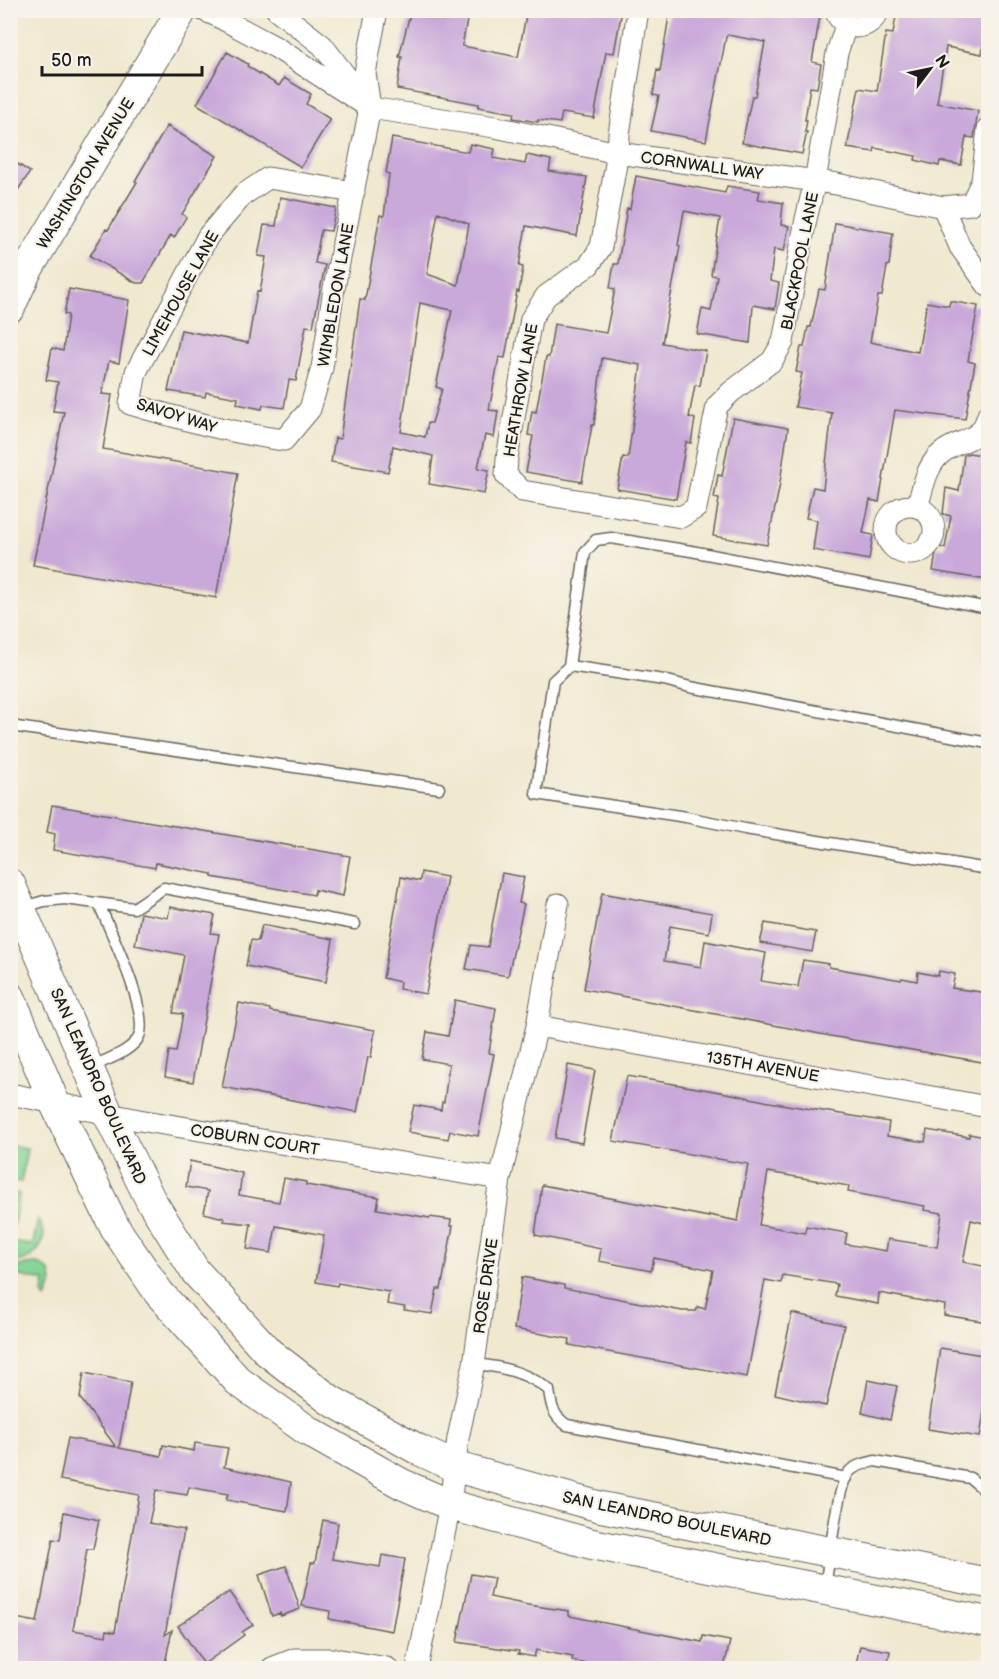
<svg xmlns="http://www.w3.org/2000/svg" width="999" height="1679" font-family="'Balsamiq Sans',sans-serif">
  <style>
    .green { fill: #84d494; stroke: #507858; stroke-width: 1.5 }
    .building { fill: #c9a8da; fill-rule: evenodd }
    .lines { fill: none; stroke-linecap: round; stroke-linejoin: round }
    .lane-casing { stroke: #66635b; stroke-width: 13 }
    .street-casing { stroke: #66635b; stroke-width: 23 }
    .secondary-casing { stroke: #66635b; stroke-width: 32 }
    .lane { stroke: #fff; stroke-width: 10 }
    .street { stroke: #fff; stroke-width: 21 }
    .secondary { stroke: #fff; stroke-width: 30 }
    .labels { text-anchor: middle; stroke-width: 4.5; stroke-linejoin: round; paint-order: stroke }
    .street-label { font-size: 16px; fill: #1c1c1c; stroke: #f7f3e8 }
  </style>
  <rect width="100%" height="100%" fill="#f7f3e8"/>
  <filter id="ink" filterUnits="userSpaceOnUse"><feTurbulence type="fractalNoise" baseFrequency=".0167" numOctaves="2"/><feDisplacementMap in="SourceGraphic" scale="12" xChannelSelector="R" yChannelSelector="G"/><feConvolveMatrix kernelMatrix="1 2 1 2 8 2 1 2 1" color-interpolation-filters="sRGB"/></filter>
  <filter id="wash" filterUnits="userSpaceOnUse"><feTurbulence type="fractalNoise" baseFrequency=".008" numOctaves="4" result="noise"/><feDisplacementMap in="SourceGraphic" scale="24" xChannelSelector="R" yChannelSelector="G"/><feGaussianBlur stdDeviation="1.35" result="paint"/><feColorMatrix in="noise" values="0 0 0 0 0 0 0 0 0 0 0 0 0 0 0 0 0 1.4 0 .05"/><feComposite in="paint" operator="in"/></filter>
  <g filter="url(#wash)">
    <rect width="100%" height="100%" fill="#f0e8cf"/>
    <!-- green -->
    <path class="green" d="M10,1145L27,1148L21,1182L11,1180Z
      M11,1192L19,1194L13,1228H11Z
      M38,1219L44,1234C41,1253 29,1262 11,1262V1242L31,1245L33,1243Z
      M35,1264L41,1265L50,1272L52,1283L46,1299L43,1294L45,1281L11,1274V1267Z"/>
    <g id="blocks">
      <!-- building -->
      <path class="building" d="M411,10H469L462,46L518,57L527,10H622L614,53L606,52L594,118L562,113L560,123L538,120V122L525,120L513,118L514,113L478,107L479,104L397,89L402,57H399Z
        M670,10H821L812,62L821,64L817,88L810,87L805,120H807L805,132H807L802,154L742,143L752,96H755L765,42L728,35L726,37L706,141L651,131L659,96L653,95L657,70L660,71Z
        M897,10L914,13L915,10H988L982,54L946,47L937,103L978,111L974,138L966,137L961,165L940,161L939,166L915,160L916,156L875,148L874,152L847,148L859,88L877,91L886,33L893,34Z
        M227,52L248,64L247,66L279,86L284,78L311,94L306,104L330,119L301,167L197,104Z
        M167,126L217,156L182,214L186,217L174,238L171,235L143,283H136L90,256L106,229L108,230L137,182L135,181Z
        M392,138L468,152L470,144L495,149L493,158L525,164L527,155L551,160L549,171L587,177L577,236L526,226L519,266L523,267L519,292L517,291L505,358L499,357L489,410L498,411L494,437L485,435L478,468L489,470L484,494L429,484L433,456L393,446L388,472L331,462L335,438L340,439L360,299L365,300L380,215L384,216L389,174L386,173ZM438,212L469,224L458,285L427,274ZM420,303L452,310L436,387L442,389L432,423H428L425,437L401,432Z
        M10,159L30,172L10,202Z
        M636,176L725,193L727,186L760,191L758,199L783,203L781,225L789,226L784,251L774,249L770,281L779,283L775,309L753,305L750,343L697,334L702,309L711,311L717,276L711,275L720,218L684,211L678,245L680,246L662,343L706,351L700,386L695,385L689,417L695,419L691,443L686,442L676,499L617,489L623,457L628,458L641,365L602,358L594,425H592L582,482L526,472L533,436L528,435L532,411L536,412L546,357H549L554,324L606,333L615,289L610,288L614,264H618L627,208L630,209Z
        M280,197L336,208L331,231L321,230L315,263L325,265L313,327L306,326L296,381L289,380L284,408L263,405L262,409L237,404L238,398L206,392L205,397L168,391L181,330L248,343L257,291L260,292L266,257L258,256L264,225L276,226Z
        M835,223L893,233L889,265L887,266L882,296H878L870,342L918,352L927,302L949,306L950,301L978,306L968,361L975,363L965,419L895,410L879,502L870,500L863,533L873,535L869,560L813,550L817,520L806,518L813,487L823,489L832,413L795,407L802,373L796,372L801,347H804L808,327H811L819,289L825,290Z
        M69,289L129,300L119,363L109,361L102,394L112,395L103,449L238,473L216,598L33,565L64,412L53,411L58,382L46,380L52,348L63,351L68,315L64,314Z
        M733,418L788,428L779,489L767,545L713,536L719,499L714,498L718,475L722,476Z
        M969,453L988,456L987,580L933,571L937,547L945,548L951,516L943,514L946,488L959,491L964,455Z
        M52,805L350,856L343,896L315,890L314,895L212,877V874L156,863L155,868L53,850L55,834L47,832Z
        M421,872L447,877L426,994L399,989L400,982L383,978L401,877L420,881Z
        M502,873L524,877L519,903L524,904L508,976L466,969L471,945L488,947Z
        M602,893L712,913L709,933L670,926L664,961L701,967L705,941L766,953L761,981L798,987L803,960L829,964V967L901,980L902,978L917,981L918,972L938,976L939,971L955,974L952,988L988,993V1063L836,1037L584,989Z
        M170,907L215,915L211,933L219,934L193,1082L165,1077L169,1051L176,1052L183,1014L173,1013L184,955L135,945L141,913L168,918Z
        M765,923L816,932L812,952L760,943Z
        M262,925L333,939L326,982L246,966L251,940L258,941Z
        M455,1000L496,1008L489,1053L494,1054L478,1136L450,1131L448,1139L408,1132L414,1105L441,1110L442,1102H444L449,1064L422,1059L427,1032L448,1036Z
        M239,1003L270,1009V1011L375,1030L371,1057H368L357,1112L222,1087Z
        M568,1065L595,1070L582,1143L555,1138Z
        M627,1076L732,1094L769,1102L889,1122L887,1136L925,1142L927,1130L969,1137V1134L985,1137L984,1141L988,1142V1224L971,1220L963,1262L988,1267V1322L944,1315L945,1305L879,1293L878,1304L835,1296L837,1284L783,1275L781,1283L765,1280L747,1377L569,1345L570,1339L514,1329L522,1277L564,1285V1288L682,1311H696L698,1307L705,1309L713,1270L654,1258L651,1271L599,1261L601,1249L535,1235L542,1185L709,1217V1215L738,1221L748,1164L613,1141ZM768,1172L849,1186L848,1192L925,1206L924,1210L942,1213L937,1247L888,1239L886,1251L845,1244L847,1233L806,1226L805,1233L759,1225Z
        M190,1161L242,1173L239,1195L279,1202L284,1178L306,1182V1185L379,1197L377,1209L430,1218V1217L451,1220L450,1226H453L441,1289H437L432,1314L404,1310L405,1307L387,1304L389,1292L338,1283L337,1286L316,1282L324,1235L276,1226L271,1253L247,1249L251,1224L223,1221L224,1218L204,1213L208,1191L186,1187Z
        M792,1313L844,1325L826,1406L775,1394Z
        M940,1348L988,1356V1385L980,1437L928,1429Z
        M84,1373L131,1382L119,1448L161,1456L163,1445L194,1451L195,1443L228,1448L224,1467L291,1482L287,1511L226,1500L228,1494L189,1487L187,1495L156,1490L149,1523L184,1530L165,1635L172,1630L164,1668H22L10,1666V1645L16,1618L37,1622L53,1539L60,1540L64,1512L99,1520L93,1549H87L73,1630L106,1636L107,1630L115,1632L139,1495L60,1480L68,1438L116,1447L80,1398Z
        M868,1380L897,1386L890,1420L862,1413Z
        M323,1520L338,1523L332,1559L380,1567L382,1555L405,1559L392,1631L329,1619L330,1611L302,1606L311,1563H315Z
        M286,1566L300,1609L281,1616L280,1613L272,1616L259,1575Z
        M471,1574L494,1578L490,1597L528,1605L569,1611V1616L702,1642L703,1636L730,1641L724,1668H609L572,1661L573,1657L536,1650L534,1657L518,1654L519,1651L457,1642Z
        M229,1592L253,1625L242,1632L244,1635L204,1664L178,1626Z
        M860,1646L890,1651L887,1668H855Z"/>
    </g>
  </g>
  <g filter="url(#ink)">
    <use href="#blocks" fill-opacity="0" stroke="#66635b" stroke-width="1.5"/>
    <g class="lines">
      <!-- lane casing -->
      <g class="lane-casing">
        <path id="lane" d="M569,666L585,552L596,540L611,538L691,551L988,608
          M10,726L439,788
          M988,743L690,687L664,680L569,666L553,681L536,794L686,817L745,829L988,869
          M21,908L44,901L65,899L134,908L164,888L355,924
          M89,1068C105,1060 126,1054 137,1040C154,1019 109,929 99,904
          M474,1364C500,1366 528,1373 549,1390C551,1406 553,1416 567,1425L846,1478
          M825,1587C829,1565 837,1484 849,1472C855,1465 867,1463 875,1461L970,1478L982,1488L988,1497"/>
      </g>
      <!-- street casing -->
      <g class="street-casing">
        <path id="street" d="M203,10L219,17L277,48L370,108L495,127L618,153L837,184L943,207L971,204L982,181L988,129
          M277,10L322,45L361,96
          M638,10L619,134L618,153L601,247L589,265L546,296L531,319L507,458L506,475L522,491L681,517L696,508L717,406L731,392L772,361L783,342L806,219L815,181L837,53L846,25
          M835,10C843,33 870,32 879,10
          M354,192L268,178L243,195L208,236L136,372L130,404C181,419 232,433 284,440L310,409L322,368L334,288L370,108L365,73L377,10
          M943,207L960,247L988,286
          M886 530a24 24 0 1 1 48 0a24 24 0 1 1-48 0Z
          M917,507C923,489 926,464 943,452C961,438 981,443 988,415
          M537,1026L988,1107
          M10,1094L139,1120L500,1179
          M272,1668L295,1659H335L387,1668
          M417,1668L450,1505L458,1438L474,1364L500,1179L537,1026L558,904"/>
      </g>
      <!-- secondary casing -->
      <g class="secondary-casing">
        <path id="secondary" d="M10,307L26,272L182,10
          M10,884L108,1114L150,1199L195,1271L268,1352L330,1400L419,1450L456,1467L601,1507L988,1583
          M10,997L55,1104L115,1228L159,1293L238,1381L308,1431L402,1484L450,1505L592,1544L988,1622"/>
      </g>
      <!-- lane -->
      <use href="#lane" class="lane"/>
      <!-- street -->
      <use href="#street" class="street"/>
      <!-- secondary -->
      <use href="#secondary" class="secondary"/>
    </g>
  </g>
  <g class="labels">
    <!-- street labels -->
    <g class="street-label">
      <text transform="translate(702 165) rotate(8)" y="6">CORNWALL WAY</text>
      <text transform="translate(85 173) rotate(-59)" y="6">WASHINGTON AVENUE</text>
      <text transform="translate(799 261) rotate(-79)" y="6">BLACKPOOL LANE</text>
      <text transform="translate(180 293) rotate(-61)" y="6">LIMEHOUSE LANE</text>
      <text transform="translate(335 295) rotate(-80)" y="6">WIMBLEDON LANE</text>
      <text transform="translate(520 390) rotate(-80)" y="6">HEATHROW LANE</text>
      <text transform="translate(177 415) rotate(17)" y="6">SAVOY WAY</text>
      <text transform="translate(763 1066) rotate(10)" y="6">135TH AVENUE</text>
      <text transform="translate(99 1086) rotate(66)" y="6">SAN LEANDRO BOULEVARD</text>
      <text transform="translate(255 1139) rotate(9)" y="6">COBURN COURT</text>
      <text transform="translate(485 1286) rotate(-82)" y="6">ROSE DRIVE</text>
      <text transform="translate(667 1518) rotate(12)" y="6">SAN LEANDRO BOULEVARD</text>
    </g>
  </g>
  <!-- margin -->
  <rect width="999" height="1679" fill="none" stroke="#f7f3e8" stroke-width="36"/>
  <!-- north arrow -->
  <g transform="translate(930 69) rotate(58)" stroke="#f7f3e8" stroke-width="4.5" paint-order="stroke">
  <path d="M0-4.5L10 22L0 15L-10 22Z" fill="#1c1c1c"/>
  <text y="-9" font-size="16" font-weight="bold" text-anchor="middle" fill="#1c1c1c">N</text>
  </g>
  <!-- scale -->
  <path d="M42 66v9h160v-9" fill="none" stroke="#1c1c1c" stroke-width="3"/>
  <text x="51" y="66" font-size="18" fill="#1c1c1c" stroke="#f7f3e8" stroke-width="4.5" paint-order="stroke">50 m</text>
</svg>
